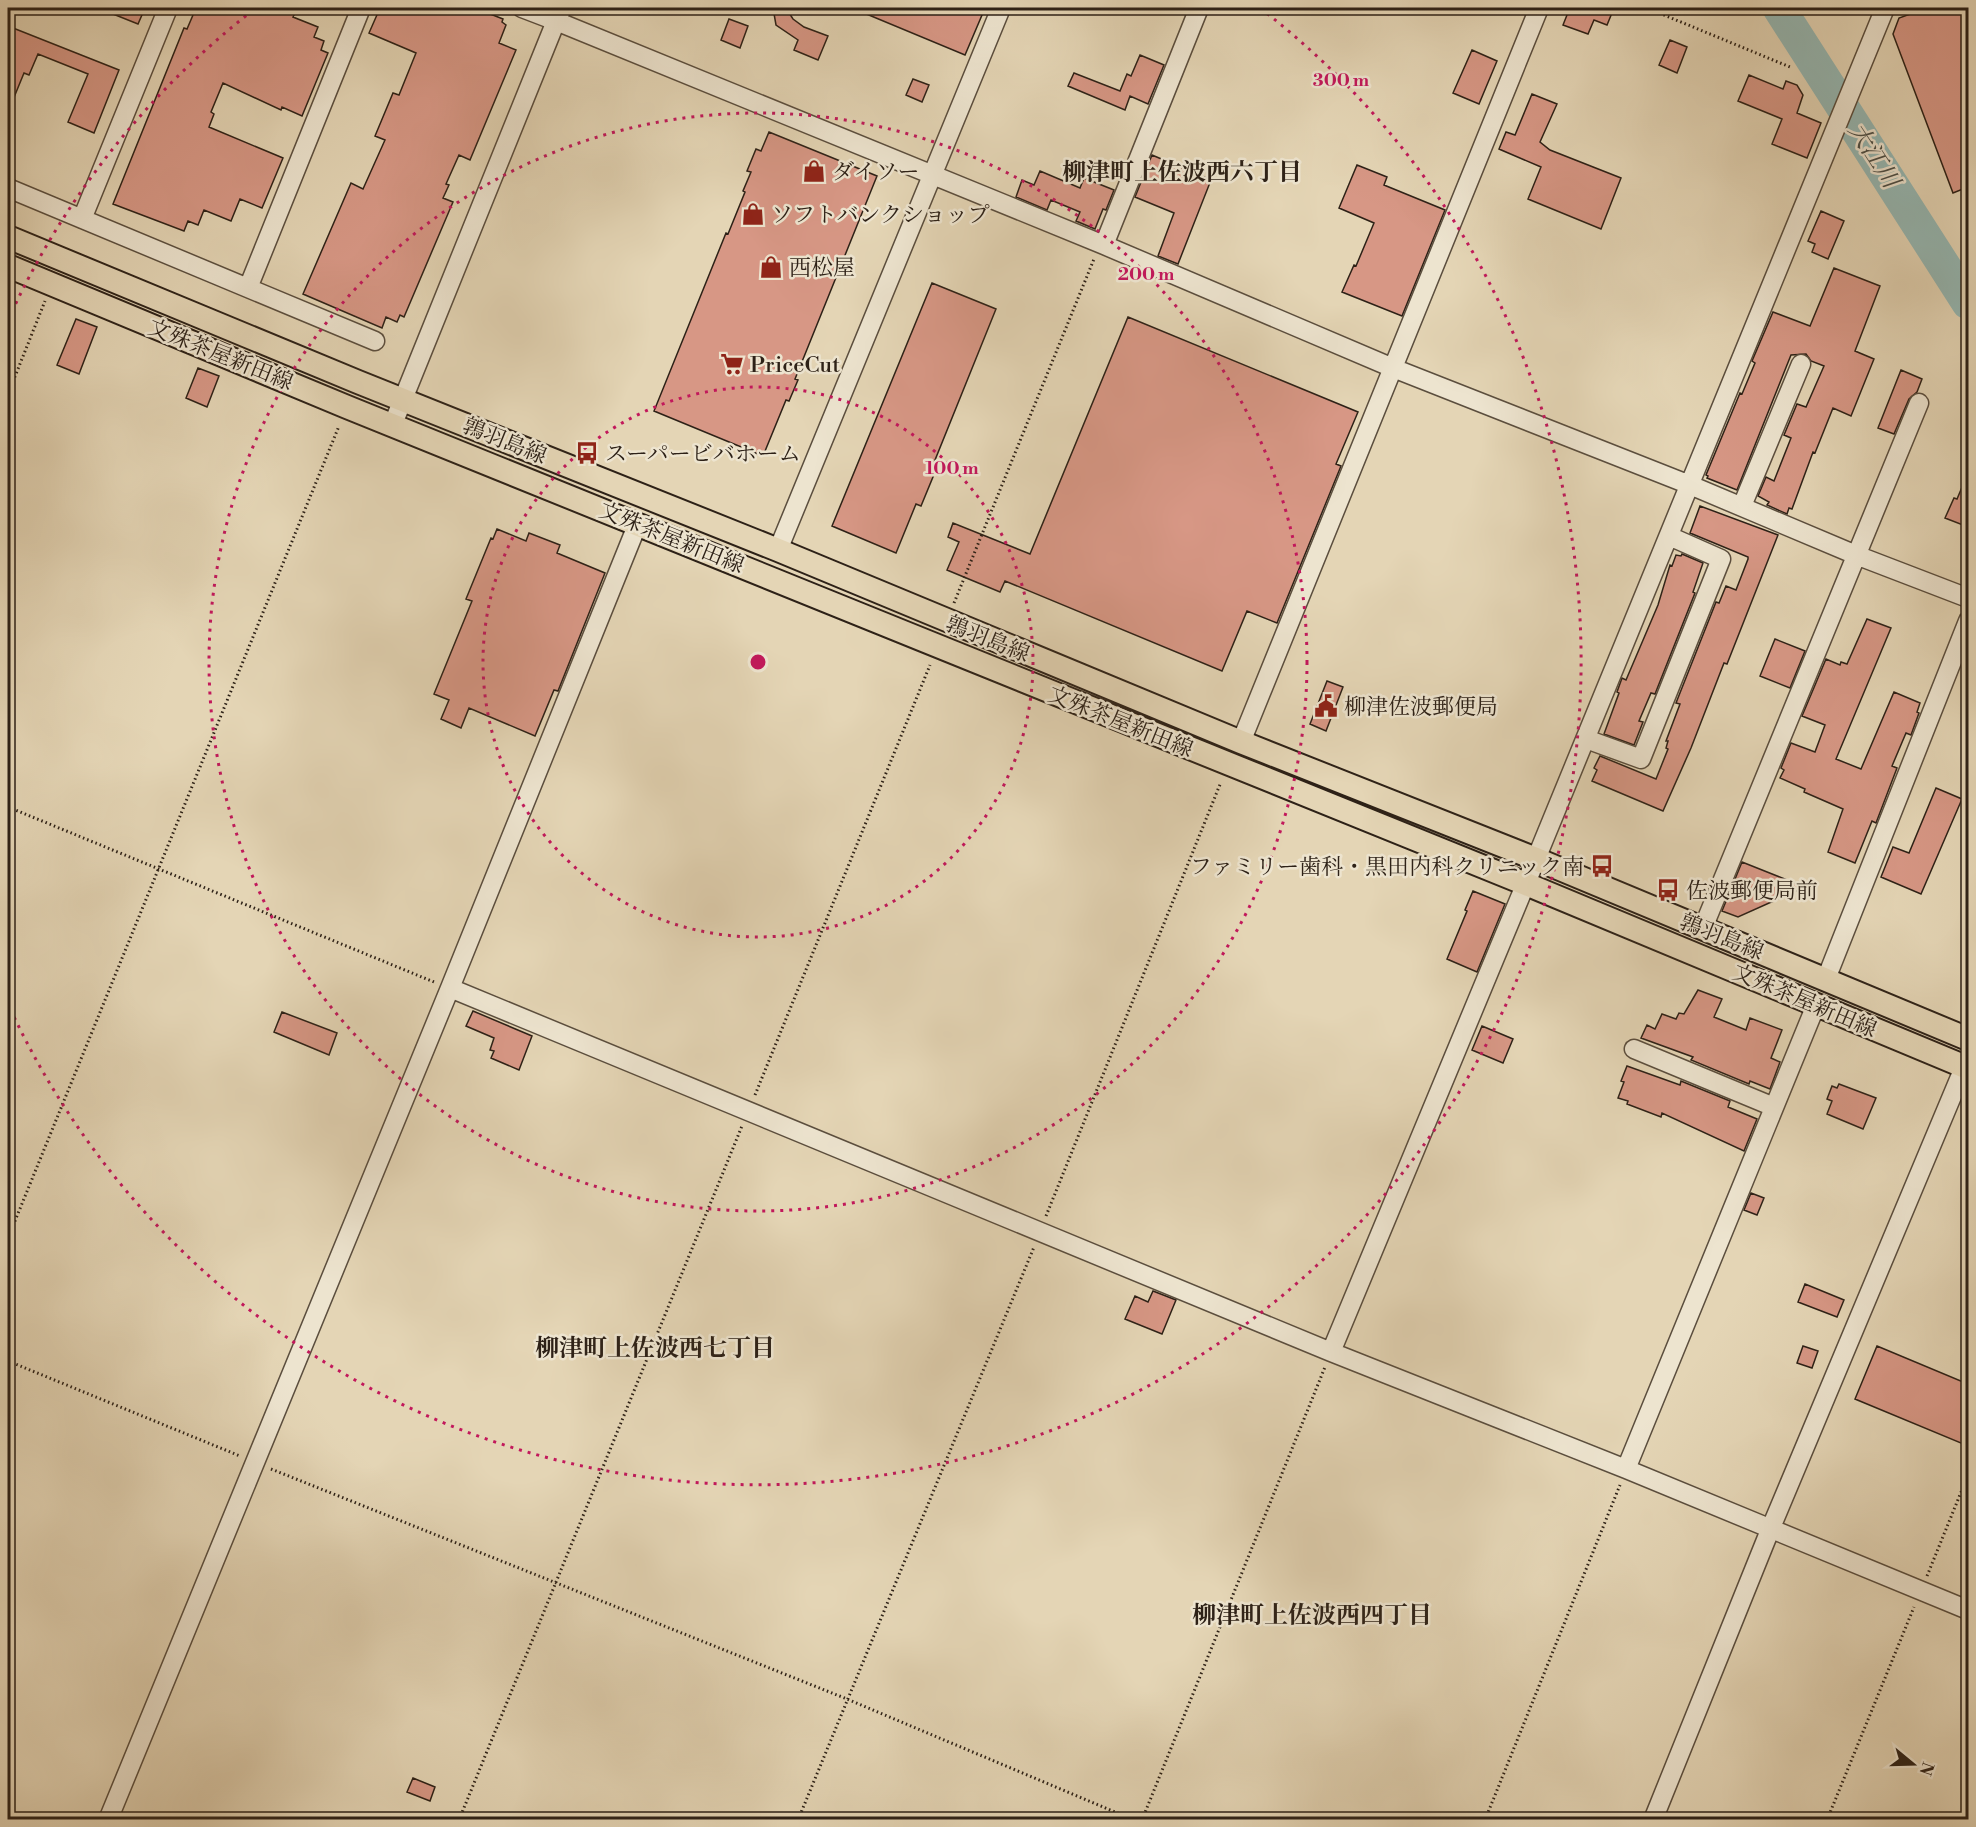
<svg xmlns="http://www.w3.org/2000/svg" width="1976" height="1827" font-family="'Libre Bodoni','Noto Serif JP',serif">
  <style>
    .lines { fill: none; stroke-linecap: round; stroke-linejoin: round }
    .river { stroke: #96b8b3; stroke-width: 33 }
    .building { fill: #d79785; stroke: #2d2117; stroke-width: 1.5 }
    .minor-casing { stroke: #5b4e3e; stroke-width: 21 }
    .major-casing { stroke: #2d2117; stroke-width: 26 }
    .path { stroke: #2d2117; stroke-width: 3; stroke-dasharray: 1.5 3; stroke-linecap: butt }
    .minor { stroke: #ede4cf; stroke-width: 18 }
    .major { stroke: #e4d5b5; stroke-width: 22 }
    .ring { fill: none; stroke: #c2185b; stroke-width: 3; stroke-dasharray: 3 6 }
    .labels { text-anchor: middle; stroke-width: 5; stroke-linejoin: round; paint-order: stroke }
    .poi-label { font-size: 22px; fill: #2d2117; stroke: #ede4cf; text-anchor: start }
    .street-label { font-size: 22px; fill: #2d2117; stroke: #ede4cf }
    .water-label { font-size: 24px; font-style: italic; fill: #4c4e46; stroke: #ede4cf }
    .neighbourhood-label { font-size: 24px; font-weight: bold; fill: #2d2117; stroke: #ede4cf }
    .centre { fill: #c2185b; stroke: #ede4cf; stroke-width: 3 }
    .ring-label { font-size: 18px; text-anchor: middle; font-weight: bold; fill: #c2185b; stroke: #ede4cf; stroke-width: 5; stroke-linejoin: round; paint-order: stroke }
  </style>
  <rect width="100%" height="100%" fill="#e4d5b5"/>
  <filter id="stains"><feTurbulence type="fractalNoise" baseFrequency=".00333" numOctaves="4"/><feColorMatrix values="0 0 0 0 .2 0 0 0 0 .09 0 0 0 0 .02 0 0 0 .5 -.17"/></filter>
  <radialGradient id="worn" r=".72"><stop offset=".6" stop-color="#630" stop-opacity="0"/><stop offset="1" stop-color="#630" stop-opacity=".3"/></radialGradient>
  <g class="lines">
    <!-- river -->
    <path class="river" d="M1779,8L1968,303"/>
  </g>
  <!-- building -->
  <path class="building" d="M98,8H145L138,24Z
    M196,8H298L293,17L318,27L314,37L324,41L321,50L328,53L302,116L282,107L281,110L223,83L211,112L214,114L209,127L283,158L262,208L240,199L231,221L204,210L198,225L188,221L184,231L113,204L184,28L187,29Z
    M380,8H475L503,19L502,22L506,25L499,43L516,50L470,160L459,155L446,184L449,185L443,198L453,202L404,317L400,315L397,322L386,317L382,328L303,294L351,183L363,189L385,140L375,136L393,93L399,95L416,53L369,33Z
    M773,8H786L793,19L804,27L828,36L818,60L794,50L798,40L776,25Z
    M852,8H985L965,55Z
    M1564,8H1614L1607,25L1594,20L1588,34L1563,25L1569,10Z
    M1927,8H1968V187L1953,193L1893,34L1899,18Z
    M729,19L748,26L740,48L721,40Z
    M8,26L119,70L94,133L68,122L88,74L38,54L29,75L24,73L8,112Z
    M1670,40L1687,47L1677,73L1659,65Z
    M1472,50L1497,61L1479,104L1453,93Z
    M1140,55L1164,65L1148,104L1130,96L1125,110L1068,86L1074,73L1120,91L1127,74L1131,76Z
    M1749,75L1783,89L1786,81L1797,85L1803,95L1797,113L1821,123L1807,158L1772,144L1782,119L1738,101Z
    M913,79L929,85L922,102L906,95Z
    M1532,94L1557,104L1540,142L1550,150L1621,178L1601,229L1528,199L1541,167L1499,149L1506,132L1515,135Z
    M769,132L877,176L795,379L798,380L789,401L786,400L763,456L654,411L726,233L728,234L745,192L743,191L751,172L747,171L756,149L761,151Z
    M1152,155L1211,180L1178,264L1158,256L1174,213L1135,197Z
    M1357,165L1387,177L1384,185L1445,210L1402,316L1342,292L1354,265L1356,266L1374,223L1339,208Z
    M1040,171L1080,188L1084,178L1114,190L1106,210L1103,209L1095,229L1076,221L1080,212L1051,200L1047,210L1016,197L1022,180L1034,185Z
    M1821,211L1844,221L1828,259L1812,252L1815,244L1808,241Z
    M1834,268L1880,286L1855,351L1874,359L1851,416L1833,408L1815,453L1813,452L1792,509L1789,508L1787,514L1767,505L1769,502L1758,496L1766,477L1774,481L1791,438L1784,435L1797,404L1806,407L1824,366L1811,361L1806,354L1791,355L1737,490L1707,478L1708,476L1706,475L1740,393L1742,394L1755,363L1752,361L1773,312L1810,326Z
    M932,283L996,309L931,470L935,472L921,506L916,504L896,553L832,526Z
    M1128,317L1358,412L1336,464L1341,466L1277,623L1247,611L1222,671L1005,581L1000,592L947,570L959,542L948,537L953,523L1030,554Z
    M76,319L97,327L79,374L57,365Z
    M198,368L219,376L207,407L186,398Z
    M1901,370L1922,379L1917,392L1909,399L1894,434L1878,428Z
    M1968,473V527L1945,518L1954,498L1957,499Z
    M1700,506L1778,535L1727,664L1724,663L1691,748L1663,811L1592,781L1597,770L1594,768L1600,756L1656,779L1668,749L1666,748L1668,741H1666L1680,704L1676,703L1716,602L1719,603L1726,586L1736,590L1748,559V557L1690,533Z
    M497,529L526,541L529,533L560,545L557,553L605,573L558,691L554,690L535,736L469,708L461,728L441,719L449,700L434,694L472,601L466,599L491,538L493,539Z
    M1682,554L1703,563L1693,592L1695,593L1655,694L1651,693L1639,721L1643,722L1634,745L1604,734L1619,693L1617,692L1622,678L1626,680L1658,605L1670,565L1672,566L1676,555L1681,556Z
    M1867,619L1891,628L1836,759L1861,769L1894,692L1920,703L1917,712L1919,713L1911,735L1906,733L1892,766L1897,768L1876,823L1872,821L1855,863L1828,852L1843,809L1804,792L1805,789L1780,778L1784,770L1781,768L1791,743L1815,752L1825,725L1802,716L1826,659L1840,665L1841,662L1847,664Z
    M1775,639L1805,651L1790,688L1760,676Z
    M1327,681L1343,687L1326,731L1310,724Z
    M1936,788L1962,799L1921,894L1881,877L1893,847L1909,853Z
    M1742,862L1805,887L1738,917L1722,911Z
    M1473,891L1505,904L1477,972L1447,959L1467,911L1465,910Z
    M1698,990L1722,999L1714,1017L1746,1030L1750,1018L1782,1030L1771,1058L1780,1062L1770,1089L1750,1081L1749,1084L1691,1060L1693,1057L1641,1038L1647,1025L1655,1029L1662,1014L1676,1019L1679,1013L1684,1014Z
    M473,1011L532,1036L519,1070L491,1058L494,1051L490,1050L494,1038L466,1026Z
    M282,1012L337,1033L329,1055L274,1032Z
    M1482,1026L1513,1039L1503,1063L1472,1050Z
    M1627,1066L1680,1085L1681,1081L1730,1101L1728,1107L1757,1119L1744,1151L1662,1113L1661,1117L1627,1104L1628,1101L1618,1098L1624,1082L1621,1081Z
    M1839,1084L1876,1098L1863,1129L1827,1114L1832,1101L1827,1099L1832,1086L1837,1088Z
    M1751,1193L1764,1198L1757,1215L1744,1210Z
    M1805,1284L1844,1300L1837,1317L1798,1302Z
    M1153,1291L1176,1300L1162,1334L1125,1319L1135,1296L1148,1302Z
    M1803,1346L1818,1351L1812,1368L1797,1363Z
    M1877,1346L1968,1384V1446L1855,1399Z
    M413,1778L435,1787L430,1801L407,1792Z"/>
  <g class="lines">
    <!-- minor casing -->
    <g class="minor-casing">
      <path id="minor" d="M522,8L556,21L562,8
        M8,188L375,341
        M82,219L168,8
        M1104,245L1199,8
        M248,288L361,8
        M393,424L556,21L1104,245L1393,368L1690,485L1856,555L1968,598
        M1742,506L1801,364
        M778,550L1001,8
        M1586,739L1641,759L1721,559L1669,536
        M1241,742L1539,8
        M1703,928L1919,403
        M1826,979L1968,621
        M450,988L1331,1352L1626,1469L1968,1610
        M1634,1049L1774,1107
        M1331,1352L1536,859L1885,8
        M1626,1469L1816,1005
        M108,1820L450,988L638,523
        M1653,1820L1770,1530L1968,1058"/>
    </g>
    <!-- major casing -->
    <g class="major-casing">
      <path id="major" d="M8,237L358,382L778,550L1241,742L1536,859L1968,1039
        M8,266L347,407L1526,884L1968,1068"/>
    </g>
    <!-- path -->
    <path class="path" d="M1647,8L1790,67
      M8,394L45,301
      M954,603L1094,259
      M8,807L434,982
      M755,1095L930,665
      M1046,1216L1221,782
      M8,1238L339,426
      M8,1361L240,1456
      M271,1469L847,1699L1134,1820
      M1927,1576L1968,1475
      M459,1820L742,1126
      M798,1820L1034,1247
      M1142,1820L1325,1367
      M1485,1820L1620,1485
      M1827,1820L1914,1607"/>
    <!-- minor -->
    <use href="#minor" class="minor"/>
    <!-- major -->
    <use href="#major" class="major"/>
  </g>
  <!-- distance rings -->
  <g class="ring">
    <circle cx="758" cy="662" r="275"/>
    <circle cx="758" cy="662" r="549"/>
    <path d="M8 320A824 824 0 0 1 256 8M1260 8A824 824 0 1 1 8 1004"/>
  </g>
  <!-- icons -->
  <defs>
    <g id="shop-bare" transform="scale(1.8)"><path d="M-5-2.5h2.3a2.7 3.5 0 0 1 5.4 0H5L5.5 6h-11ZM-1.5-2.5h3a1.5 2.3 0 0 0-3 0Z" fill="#8f2418" stroke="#ede4cf" stroke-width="2.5" paint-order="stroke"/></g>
    <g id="supermarket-bare" transform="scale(1.8)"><path d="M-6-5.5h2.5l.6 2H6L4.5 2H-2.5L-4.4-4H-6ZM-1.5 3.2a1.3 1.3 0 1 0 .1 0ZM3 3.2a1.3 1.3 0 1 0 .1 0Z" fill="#8f2418" stroke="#ede4cf" stroke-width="2.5" paint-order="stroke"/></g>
    <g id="bus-bare" transform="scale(1.8)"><path d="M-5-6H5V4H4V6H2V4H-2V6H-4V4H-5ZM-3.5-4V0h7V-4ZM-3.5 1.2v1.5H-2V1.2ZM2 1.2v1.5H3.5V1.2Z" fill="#8f2418" stroke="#ede4cf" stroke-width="2.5" paint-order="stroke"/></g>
    <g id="civic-bare" transform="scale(1.8)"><path d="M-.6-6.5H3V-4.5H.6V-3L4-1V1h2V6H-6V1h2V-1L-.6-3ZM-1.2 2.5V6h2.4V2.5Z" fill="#8f2418" stroke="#ede4cf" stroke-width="2.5" paint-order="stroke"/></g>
  </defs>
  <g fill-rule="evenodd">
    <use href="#shop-bare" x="814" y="171"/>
    <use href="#shop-bare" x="753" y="214"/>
    <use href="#shop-bare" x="771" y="267"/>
    <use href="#supermarket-bare" x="732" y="364"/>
    <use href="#bus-bare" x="587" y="453"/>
    <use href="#civic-bare" x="1326" y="706"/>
    <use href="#bus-bare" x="1602" y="866"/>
    <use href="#bus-bare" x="1668" y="890"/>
  </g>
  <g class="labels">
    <!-- poi labels -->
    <g class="poi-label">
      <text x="832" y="179">ダイソー</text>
      <text x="771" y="222">ソフトバンクショップ</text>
      <text x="789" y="275">西松屋</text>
      <text x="750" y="372">PriceCut</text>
      <text x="605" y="461">スーパービバホーム</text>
      <text x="1344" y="714">柳津佐波郵便局</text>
      <text x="1584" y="874" text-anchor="end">ファミリー歯科・黒田内科クリニック南</text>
      <text x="1686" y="898">佐波郵便局前</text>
    </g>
    <!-- street labels -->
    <g class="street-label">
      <text transform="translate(221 354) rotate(22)" y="8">文殊茶屋新田線</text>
      <text transform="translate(505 440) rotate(22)" y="8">鶉羽島線</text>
      <text transform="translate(672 537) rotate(22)" y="8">文殊茶屋新田線</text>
      <text transform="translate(988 638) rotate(22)" y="8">鶉羽島線</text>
      <text transform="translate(1121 721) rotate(22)" y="8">文殊茶屋新田線</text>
      <text transform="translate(1722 936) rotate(22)" y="8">鶉羽島線</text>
      <text transform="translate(1805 1000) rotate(23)" y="8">文殊茶屋新田線</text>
    </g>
    <!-- water labels -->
    <g class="water-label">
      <text transform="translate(1874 155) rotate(57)" y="8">大江川</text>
    </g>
    <!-- neighbourhood labels -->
    <g class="neighbourhood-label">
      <text x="1182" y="180">柳津町上佐波西六丁目</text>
      <text x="655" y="1356">柳津町上佐波西七丁目</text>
      <text x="1312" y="1623">柳津町上佐波西四丁目</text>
    </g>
  </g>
  <circle cx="758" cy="662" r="9" class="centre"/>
  <g class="ring-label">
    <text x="1341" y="86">300 m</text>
    <text x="1146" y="280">200 m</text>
    <text x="952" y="474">100 m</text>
  </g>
  <!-- margin -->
  <rect width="1976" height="1827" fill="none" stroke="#e4d5b5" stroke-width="30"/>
  <rect x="9" y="9" width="1958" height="1809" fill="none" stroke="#2d2117" stroke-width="3"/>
  <rect x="15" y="15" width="1946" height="1797" fill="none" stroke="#2d2117" stroke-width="1.5"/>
  <!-- north arrow -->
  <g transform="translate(1913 1764) rotate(109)" stroke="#ede4cf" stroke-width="4.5" paint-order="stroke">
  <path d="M0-4.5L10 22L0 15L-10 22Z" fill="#2d2117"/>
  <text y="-9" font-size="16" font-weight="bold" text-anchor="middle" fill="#2d2117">N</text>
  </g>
  <rect width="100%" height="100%" filter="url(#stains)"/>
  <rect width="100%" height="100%" fill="url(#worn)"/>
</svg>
